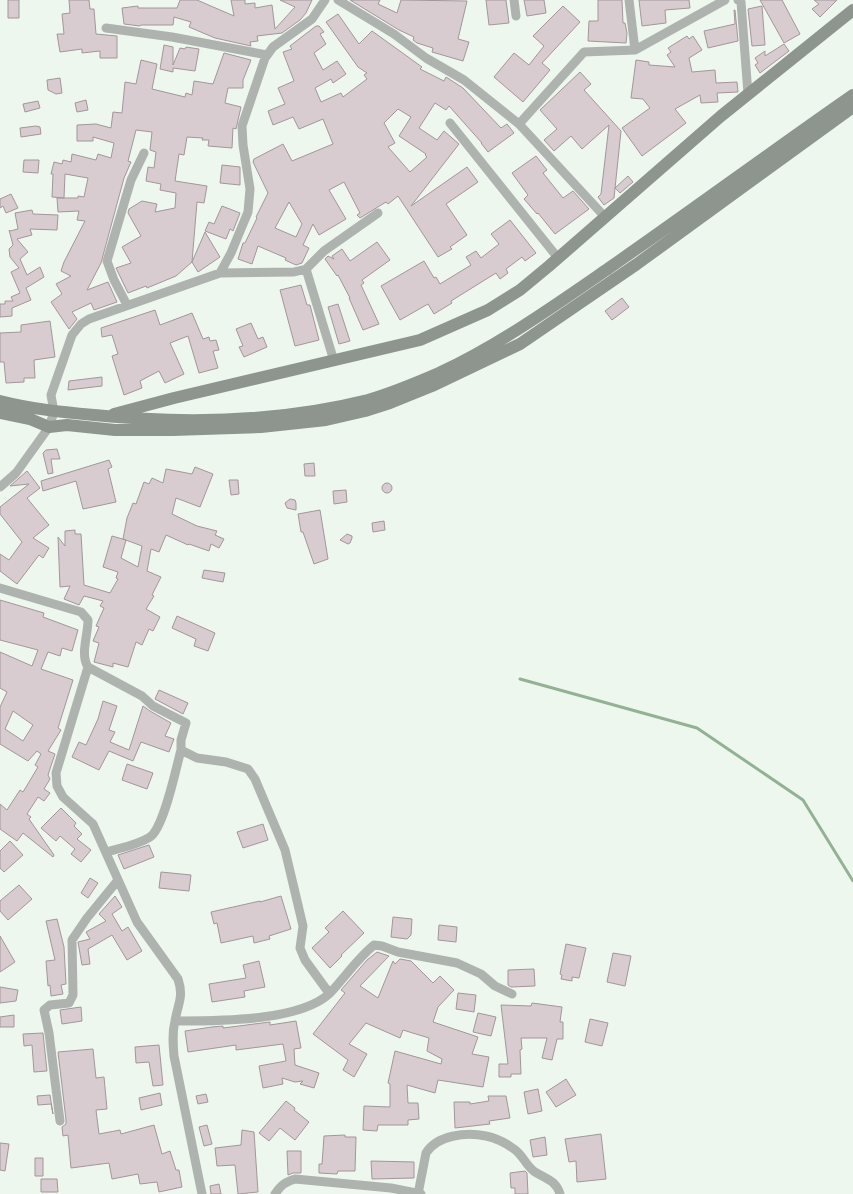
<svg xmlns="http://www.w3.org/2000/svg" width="853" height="1194" font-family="Lato,sans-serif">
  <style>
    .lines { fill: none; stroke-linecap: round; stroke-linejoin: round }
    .stream { stroke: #93b295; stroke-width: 3 }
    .building { fill: #d9ccd0; stroke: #a2969a; fill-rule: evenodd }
    .street { stroke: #afb3af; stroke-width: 9 }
    .secondary { stroke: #8e948e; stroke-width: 12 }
  </style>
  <rect width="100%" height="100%" fill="#eef7ee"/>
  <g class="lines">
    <!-- stream -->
    <path class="stream" d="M520,679L697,728L803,800L853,881"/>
  </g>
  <!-- building -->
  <path class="building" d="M8,0H19V18H8Z
    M69,0H89L90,9H94L96,34L117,36V58H100V51L82,53V49L60,52L57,34H64L62,14L70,13Z
    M180,0H197L234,16L231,0H245V4L255,3V8L272,5L275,29L295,7L280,0H312L306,13L300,20L282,33L257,36L258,41L250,42L251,46L215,38L189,27L191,22L174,17L173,25H141L140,26L124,24L122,8L138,6V8H177Z
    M350,0H380L378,4L397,13L401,0L467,1L458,39L469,42L463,61L432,52L433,48L417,43L413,40L414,37L399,30Z
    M486,0H506L509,23L489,25Z
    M524,0H544L546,13L527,16Z
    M598,0H622L623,23H625L627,33L626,43L588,41L589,21H598Z
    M639,0H689L690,8L665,10L666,23L642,26Z
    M760,0H782L800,34L784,43Z
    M814,0H837L820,17L812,9L819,4Z
    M563,6L580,22L542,63L550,70L523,102L494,77L514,53L529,65L544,46L533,36Z
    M762,6L765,45L752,46L748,9Z
    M734,10H735L738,41L708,48L704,31L735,24Z
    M338,14L359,44L372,31L422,67L420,69L444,81L446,77L463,88L501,128L507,124L514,133L488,152L481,143H482L449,106L446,110L435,103L419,128L437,140L444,131L459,144L411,206L467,167L478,182L446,204L467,235L450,247L452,249L438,257L398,196L388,204L386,202L360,218L357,215L360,213L344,182L329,190L346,219L319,235L313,224L303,245L309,248L302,263L296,265L285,260L286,258L258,246L252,264L238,259L243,243H245L257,218L256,217L268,193L253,162L254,159L283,144L292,161L333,144L323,119L299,129L293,117L273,125L268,111L285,104L278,88L294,81L283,52L292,49L290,46L316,26H319L324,32L320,34L326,44L314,53L323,70L337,61L346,74L333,83L331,79L315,88L321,102L341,93L343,97L367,79L364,75L367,73L358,67L326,22ZM398,109L411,117L399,136L426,154L425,155L427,157L410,172L388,147L395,143L384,123ZM289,202L302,224L296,237L275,228Z
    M687,36L689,39L693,36L702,50L689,58L692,72L715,70L716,83L737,82L738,92L717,93L718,102L701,103L700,95L675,109L686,123L642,156L622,128L650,108L643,99L631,98L636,60L649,62V65L675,67L667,55L671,52L668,48Z
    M784,44L789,51L760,73L755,65L758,63L755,58L765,51V56Z
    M164,45L173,47V65L180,48L185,49L186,47L199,49L195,71L173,68V72L160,69Z
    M224,53L251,60L243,80V88H228L225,103L241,107L236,129L233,128L232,148L208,146L209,140H202L203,138L187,137L184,155L179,154L175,181L207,186L204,203L197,202L192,262L205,232L220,257L198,272L192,262L176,276L147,288L146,286L128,293L116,268L131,263L122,247L141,236L128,213L129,209L142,201L157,204L155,212L175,208L176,193L160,190L161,184L146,181L148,167L154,168L156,152L150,150L152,132L136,130L128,161L131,162L124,178L101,263L87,290L108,282L117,302L94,310L91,303L72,312L77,319L69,329L51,302L62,294L56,284L71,276L61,271L64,262L85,221L77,220L79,211L58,212L57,198H78V196L84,197L88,178L65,174L64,198L52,197L53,174H51L54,162L62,164L63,160L71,162L72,154L96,160L98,154L111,158L114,143L93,137V141H77V125L96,124L111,128L113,112L122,113L125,82L136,84L141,60L157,64L152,89L185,97L186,93L192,95L194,81L213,84Z
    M580,72L591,84L584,90L621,131L614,198L604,205L598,197L601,194L609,125L582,149L571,136L554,151L544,140L557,129L540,110Z
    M60,78L62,93L56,94L48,90L47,80Z
    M86,100L88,110L77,112L75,103Z
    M38,101L40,108L25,112L23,104Z
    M36,126L40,127L41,134L21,137L20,128Z
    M536,156L547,170L543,173L563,198L573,191L589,209L555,234L538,213L537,214L524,199L528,195L512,173Z
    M24,160H39L38,173L23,172Z
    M222,165L240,167V185L220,183Z
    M628,176L633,182L620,193L615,188Z
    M11,194L18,208L6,213L3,206L0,208V199Z
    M222,206L240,213L233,231L230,229L226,239L205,231L209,222L214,224Z
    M32,210L33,214L58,215L57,230L30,229L32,235L17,239L28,252L20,259L27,275L40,267L44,277L26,288L31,300L12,308V316L0,317V304H5V301H13L11,297L20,293L11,272L19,268L10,257L9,249L13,245L9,230L10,231L18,229L15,213Z
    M510,220L536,253L525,261L522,257L506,269L508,273L500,279L496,273L451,301L452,303L434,314L428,304L400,320L381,286L424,261L434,278L436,277L440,284L471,265L466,257L476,251L481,258L499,244L491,234Z
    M377,242L390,260L362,280L364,283L361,285L379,324L363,330L349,298H350L338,275L337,276L325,259L328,256L334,259L332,256L342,249L350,261Z
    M301,285L307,305H310L319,340L295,346L280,290Z
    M622,298L629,307L612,320L605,311Z
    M338,304L350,341L339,344L328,307Z
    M155,310L160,325L192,313L203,339L209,337L210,341L216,340L219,350L213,351L218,368L199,373L188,336L170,343L184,374L165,383L159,371L140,381L142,388L124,395L112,356L118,354L112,335L102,337L101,328Z
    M50,321L55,357L34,360L35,378H24V382L6,383L4,362H0V333L21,332V325Z
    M251,323L258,339L263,337L267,347L244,357L239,347L243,346L236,329Z
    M102,377V386L68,390L69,381Z
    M57,449L60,459H51L53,473L48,474L43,453L46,450Z
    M109,460L112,467L108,469L116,502L83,509L76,481L43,491L41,481Z
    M314,463L315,476H305L304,464Z
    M195,467L213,474L200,507L176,498L172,514L197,526L217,531L215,535L224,539L219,548L211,544L209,551L189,544L188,545L166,535L159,552L151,549L147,571L161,577L152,595L154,596L146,609L160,617L153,631L149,629L142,645L136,642L128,667L113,663V667L94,662L99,643L93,641L99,627L96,626L104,608L100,606L103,601L84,596L79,605L64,599L70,586L60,587L58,537L65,546V531L75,530V534H81L84,585L110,593L118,579L116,578L118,572L103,567L112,536L126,540L121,558L138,567L142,546L123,539L127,518L133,503L136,504L144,482L149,484L152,478L163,483L166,469L192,474Z
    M27,471L40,488L27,498L49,525L33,538L49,548L43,558L39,555L17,584L0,571V554L9,560L22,542L0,514V507L29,484L10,486Z
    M229,480H238L239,494L231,495Z
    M382 488a5 5 0 1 1 10 0a5 5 0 1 1-10 0Z
    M346,490L347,502L334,504L333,491Z
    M290,499L295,500L296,503V510L287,508L285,503Z
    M320,510L328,559L314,564L303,532H301L298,514Z
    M384,521L385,530L373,532L372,523Z
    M347,534L352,536V538L350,543L348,544L340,540Z
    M204,570L225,573L223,582L202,578Z
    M0,600L44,613L43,617L78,630L72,651L62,648L60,656L48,652L41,669L73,680L58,728L61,730L48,751L55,754L48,775L50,779L44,789L50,793L44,801L38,797L27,814L31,817L29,819L54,855L53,857L23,833L17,841L0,829V804L7,810L20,790L23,792L38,767L35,765L41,754L37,751L28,761L0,744V707L7,692L0,688V652L32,666L38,650L0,640ZM13,711L33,725L23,741L5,729Z
    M177,616L215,633L208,651L194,646L196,639L172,628Z
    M159,690L188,703L183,714L155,699Z
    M103,701L117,706L109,730L115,732L110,742L129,750L143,706L150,711L171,723L165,736L174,739L169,752L141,742L133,761L109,751L99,770L72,757L79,742L86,745L98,719Z
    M127,764L153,773L147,789L122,780Z
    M61,808L76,823L74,826L82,834L77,839L91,850L81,862L71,854L75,849L60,836L56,841L41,828Z
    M263,824L268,840L243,848L237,832Z
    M10,841L23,855L4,872L0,868V851Z
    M149,845L154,857L124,869L118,855Z
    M161,872L191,875L189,891L159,888Z
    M90,878L98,883L88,898L81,893Z
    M19,885L32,899L8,920L0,911V901Z
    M115,896L122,907L112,914L122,931L128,927L142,951L127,960L112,935L88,949L90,964L82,965L78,942L90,939L86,932L106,921L99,914Z
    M281,896L291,929L269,936L270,939L254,943L253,936L221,943L217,923L214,924L211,912L260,901V902Z
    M343,911L364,933L341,955L342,956L330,968L312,948L329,932L325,928Z
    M393,917L412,919L411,935L407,939L391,937Z
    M57,919L64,947L66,984L61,985L63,994L51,996L50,985L48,986L46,961L55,960L46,921Z
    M439,925L457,927L456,942L438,940Z
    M0,936L15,962L0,972Z
    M566,944L586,948L579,978L572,977V981L561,979L562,975L560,974Z
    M377,952L389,956L360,986L378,998L393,961L395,964L400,959L411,961L433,983L440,976L454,990L438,1007L433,1022L478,1037L472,1054L489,1057L483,1087L438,1080L435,1093L407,1085L408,1103H418L419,1119L408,1120V1125H378L377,1131L363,1130L364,1106L390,1107V1084L388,1083L395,1051L441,1064L442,1059L427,1051L429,1038L403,1030L400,1038L366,1023L349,1044L367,1054L354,1077L343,1070L348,1060L313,1034L345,993L341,990L367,960Z
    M613,953L631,956L625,986L607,982Z
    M259,961L265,987L244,991L245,997L212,1002L209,984L246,978L243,965Z
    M534,969L535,986L511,987L508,985V970Z
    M0,987L18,990L16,1001L0,1003Z
    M458,993L476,995L474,1012L456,1009Z
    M532,1003L562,1007L560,1022H563V1039H557L552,1060L542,1058L547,1038H521L522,1049L520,1050L521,1074H511V1077H499V1064H508L501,1005L531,1006Z
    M81,1007L82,1021L62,1024L60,1010Z
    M478,1013L496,1017L491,1036L473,1032Z
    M14,1015V1027H0V1017Z
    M590,1019L608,1023L602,1046L585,1042Z
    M296,1021L301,1048L294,1049L295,1065L319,1073L314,1088L300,1084L303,1081L295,1082L282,1078L283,1084L263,1088L259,1066L286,1061L283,1044L236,1050V1045L188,1052L185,1031L212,1027L223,1026V1028L270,1022V1025Z
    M43,1033L47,1071L34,1072L32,1045L24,1046L23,1034Z
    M159,1045L163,1085L153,1086L149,1062L136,1063L135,1047Z
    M93,1049L96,1078L104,1077L107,1109L96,1110L99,1134L120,1130L121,1134L154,1125L162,1154L170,1151L176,1170H179L182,1187L159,1192L157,1182L140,1184L138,1174L112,1179L109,1163L71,1168L68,1135L63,1136L62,1127L66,1124V1120L58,1052Z
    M566,1079L576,1095L556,1107L546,1092Z
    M538,1089L542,1111L528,1114L524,1092Z
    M160,1093L162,1105L141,1110L139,1098Z
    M206,1094L208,1102L198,1104L196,1096Z
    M50,1095L53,1114L51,1104L38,1105L37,1096Z
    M488,1096H506L510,1118L489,1121L490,1124L455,1128L454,1102H470V1104L489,1101Z
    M286,1101L295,1108L294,1110L309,1122L295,1140L280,1128L269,1141L259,1133Z
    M207,1125L212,1144L204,1146L199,1127Z
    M242,1130L254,1132L258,1192L238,1194L235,1165L217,1166L215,1148L241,1145Z
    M601,1134L606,1179L577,1182L576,1161L569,1162L565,1139Z
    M345,1135V1137H356L355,1171H338L337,1174L319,1173V1164H322L324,1136Z
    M545,1137L547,1155L533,1157L530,1140Z
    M0,1143L9,1144L5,1171L0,1170Z
    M287,1151H301V1173H293L288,1175Z
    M35,1158H43V1176H35Z
    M371,1161L414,1162V1178L372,1179Z
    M525,1171L527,1173L528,1194H515V1188H511L510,1173Z
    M41,1179H57L58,1192H41Z
    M219,1184L221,1194H211L210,1186Z"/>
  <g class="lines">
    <!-- street -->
    <path class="street" d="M338,0L394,34L426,58L464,80L519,124L605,217
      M514,0L516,16
      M629,0L635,50
      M738,0L741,2L748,94
      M106,28L172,37L267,55
      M450,123L558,258
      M519,124L584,52L635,50L725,0
      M306,269L334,361
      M220,273L231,253L248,212L250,189L243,145L242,126L265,58L273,47L312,19L325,0
      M127,305L114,280L107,261L131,180L144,153
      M0,487L16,473L49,427L54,412L51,395L72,335L81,324L89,319L220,273L294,272L306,269L324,251L378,213
      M0,588L81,612L88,620C88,635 80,655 88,667L56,773L57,786L63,797L93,824L137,922L178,979C184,997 178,1003 175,1021C172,1033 173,1044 174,1056L202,1194
      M88,667L142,696L153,706L186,723L181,740V750L197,758L226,762L248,769L255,779L285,850L303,926L300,948L305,960L329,993
      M107,852C120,848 138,845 150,837C164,828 176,768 181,750
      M175,1021C215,1021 300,1022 330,993C345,977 357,959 374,945L382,946L398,952L457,963L481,974L495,986L512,994
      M60,1121L49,1033L44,1010L50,1005L69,1003L73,995L72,940L87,918L118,880
      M275,1194C281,1185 285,1182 295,1179L391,1188L421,1194
      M418,1194L426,1153C437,1135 466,1132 486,1136C495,1138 506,1143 514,1149C523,1155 526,1166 535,1172C546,1179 556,1180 560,1194"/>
    <!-- secondary -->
    <path class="secondary" d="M0,401C31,409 62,412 94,415C184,424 280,422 368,400C392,393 416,383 439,373C499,345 554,306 609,268C691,211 771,152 853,95
      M0,413L30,419L49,427L67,425L115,430H173L261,427L326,420L365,411L390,403L432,386L520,344L637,264L853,107
      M114,414L174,398L420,340L488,310L520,290L549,266L721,116L853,10"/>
  </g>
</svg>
